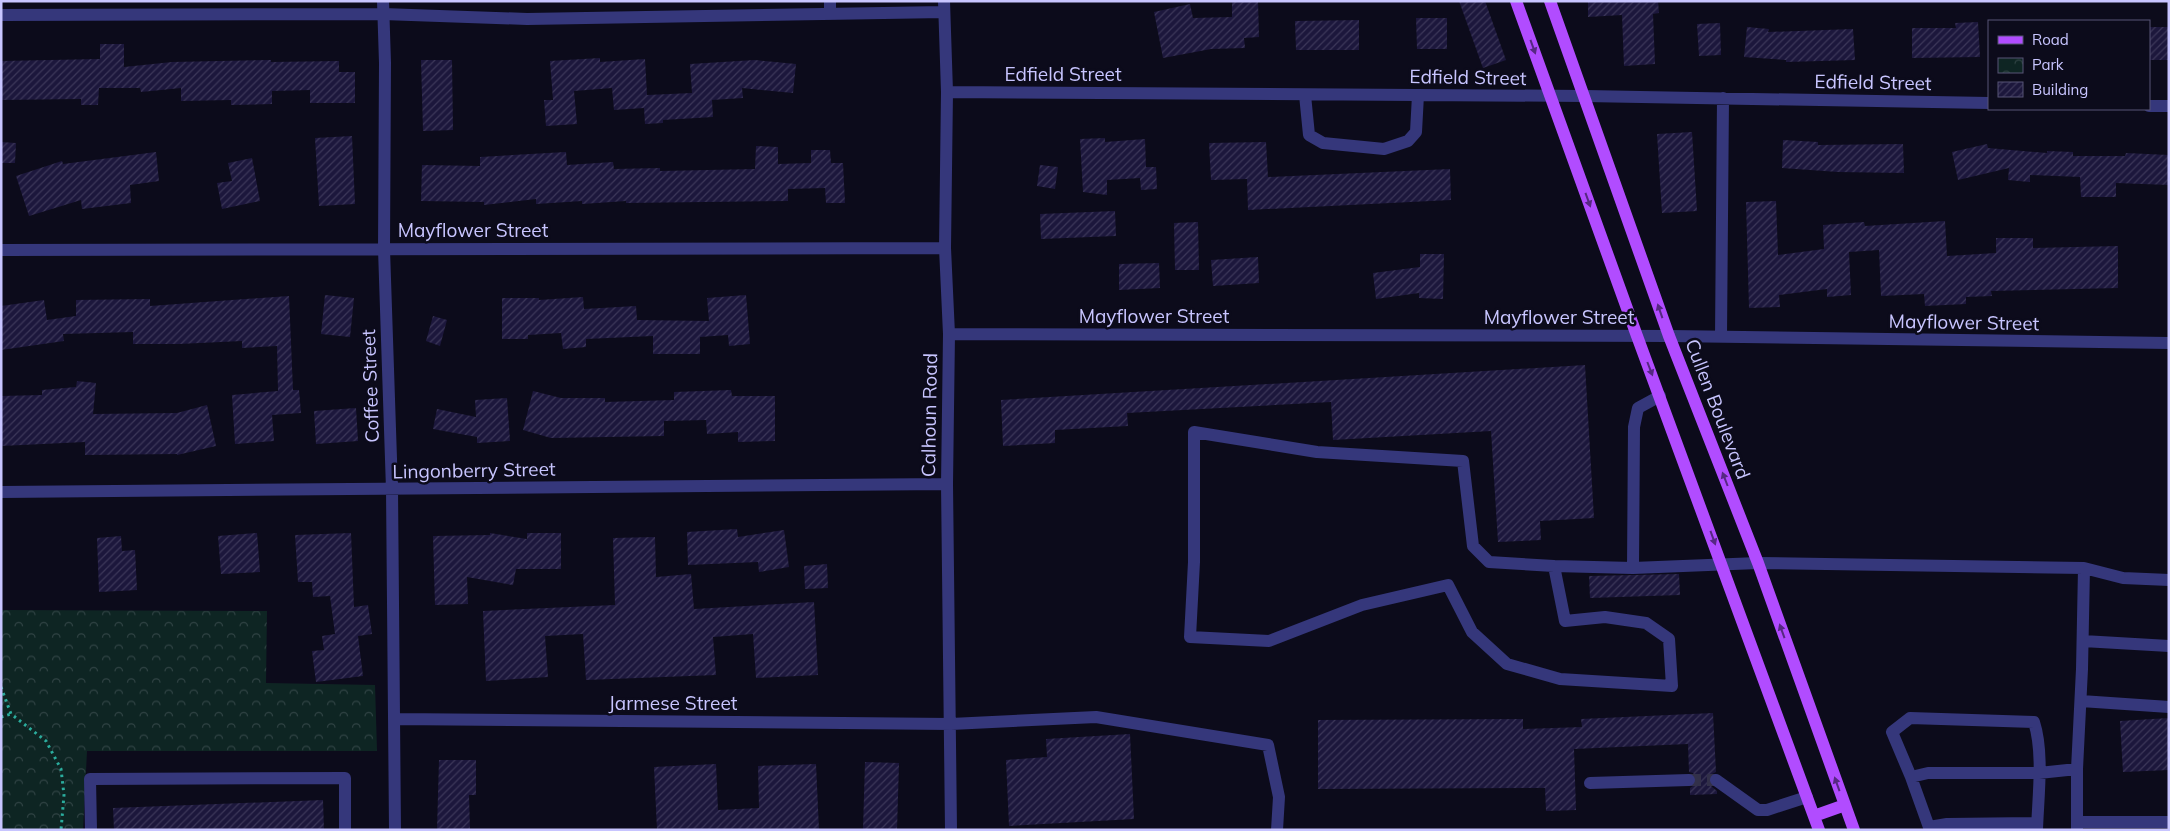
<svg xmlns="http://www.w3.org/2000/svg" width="2170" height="831" font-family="Mulish,sans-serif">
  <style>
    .park { fill: url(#park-crowns) }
    .building { fill: url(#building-hatch) }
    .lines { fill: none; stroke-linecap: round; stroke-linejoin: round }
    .minor-tunnel { stroke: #323049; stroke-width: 12; stroke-dasharray: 12 6; stroke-linecap: butt }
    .path { stroke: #2bac9d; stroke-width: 3; stroke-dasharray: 2.5 4; stroke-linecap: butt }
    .minor { stroke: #35377b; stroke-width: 12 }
    .major { stroke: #b14cff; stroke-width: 12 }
    .oneway { fill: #562882 }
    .labels { text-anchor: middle; stroke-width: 5; stroke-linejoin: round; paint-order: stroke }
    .street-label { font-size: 19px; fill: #c8c5ff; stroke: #0c0b1b }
  </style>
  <defs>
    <pattern id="park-crowns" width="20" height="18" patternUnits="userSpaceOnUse" patternTransform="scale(1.25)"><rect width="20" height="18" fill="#0e2523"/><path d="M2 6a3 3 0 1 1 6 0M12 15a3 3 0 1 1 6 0" fill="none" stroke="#304344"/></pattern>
    <pattern id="building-hatch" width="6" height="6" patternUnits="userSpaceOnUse" patternTransform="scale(1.25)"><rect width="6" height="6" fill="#1c173c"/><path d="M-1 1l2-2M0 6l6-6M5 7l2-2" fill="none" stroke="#3c3759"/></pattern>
  </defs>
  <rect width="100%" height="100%" fill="#0c0b1b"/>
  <!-- park -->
  <path class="park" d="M1,610L267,611L266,683L375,685L377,751H87L83,830H1Z"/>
  <!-- building -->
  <path class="building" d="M1232,1H1258L1259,37L1244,38L1245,48L1211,49L1163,58L1154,12L1190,4L1193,18L1232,17Z
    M1459,1H1485L1506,60L1483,68Z
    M1588,1H1658L1659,13L1653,14L1655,64L1624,66L1622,15L1588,17Z
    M1416,18H1447V49H1417Z
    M1359,20V50H1296L1295,21Z
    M1978,22L1980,57L1912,58V28H1956L1955,23Z
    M1720,23L1721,55L1699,56L1697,24Z
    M1747,27L1769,29L1768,32L1853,29L1855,60L1786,62V60L1744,57Z
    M2149,27H2169V60H2149Z
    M100,44H124V67L172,62L271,60V62L339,61V72H355V103H310V90L272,91V104L231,105V100L181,101V88L141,92L140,88H99L98,105H81V99L1,100V61L100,59Z
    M600,58V62L645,59L647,95L692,93L690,64L755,60L796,64L793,93L742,88L743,98L712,100L713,117L663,120V123L645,124L644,108L614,110L612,88L574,91L577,124L546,126L544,100H553L550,61Z
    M421,60H452L453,130L423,131Z
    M1692,132L1697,211L1662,213L1657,134Z
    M352,136L355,204L319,206L315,138Z
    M1105,138V142L1145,139L1146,167H1156L1157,189L1141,190L1140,178L1107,180V195L1083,192L1080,139Z
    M1783,140L1818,142V145L1903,144L1904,173L1838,172L1782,168Z
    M1,142L16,143L15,163H1Z
    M1266,142L1268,177L1450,169L1451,200L1248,210L1247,179L1211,180L1209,143Z
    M1987,144L1988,148L2047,153V151L2073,152V156H2125L2126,153L2169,155V185L2116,183V197H2081L2080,177L2030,175V182L2008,180L2009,168L1958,180L1952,152Z
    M756,146L778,147V164L811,163V150H830L831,163H843L845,203H826L825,188L788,189V201L626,203V201L582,204V201L536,204V199L484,205V202L421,201L422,165L480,166V157L566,152L567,165L613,162L614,169L660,168V171L755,169Z
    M156,152L159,181L130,185L131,203L82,209L81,200L29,216L16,176L62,161L63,164Z
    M252,158L260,201L222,209L217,183L232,181L228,163Z
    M1040,165L1058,167L1055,189L1037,186Z
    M1776,201L1778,255L1824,249L1823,225L1864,222L1865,226L1945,221L1947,256L1996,253V238H2033V248L2118,246V288L1991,291L1992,296L1966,297V304L1925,306L1924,294L1881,296L1879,250L1849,252L1851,295L1827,297V289L1779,295L1780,307L1749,308L1746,202Z
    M1115,211L1116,236L1041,239L1040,214Z
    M1198,222L1199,270H1175L1174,223Z
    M1420,254H1444L1443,299L1419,298V293L1376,299L1373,273L1420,267Z
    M1258,257L1259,283L1213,286L1211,260Z
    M1159,263L1160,288L1119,290V264Z
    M325,295L354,298L350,337L321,334Z
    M746,295L750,344L729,346L728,335L700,337V354H653V336L586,339V347L563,349L561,333L528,335V339H502V298H539V300L583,297L584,309L636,306L637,320L709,321L707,298Z
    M289,296L293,390H299L301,413L272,415L274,441L235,444L232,395L278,391L277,346L242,348V341L179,344H133V332L63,334L64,341L1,350V306L44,300L47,320L76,316V300L150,299V306Z
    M433,316L447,320L440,346L426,341Z
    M1585,365L1594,518L1540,521L1541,540L1498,542L1491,431L1333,440L1331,402L1127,413L1128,426L1055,430V443L1003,446L1001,400Z
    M77,381L96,383L93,414L177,413L207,405L216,446L177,455V454L85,455V442L1,446V396L42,395V390L76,387Z
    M731,390L732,396H775V441L738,442V432L707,434L706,420L664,421V436L551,438L523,430L533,391L561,398H605V402L674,400V392Z
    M507,398L510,441L477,443V437L433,429L437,409L476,417L475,400Z
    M356,408L358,441L316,444L314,411Z
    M737,529L738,537L784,530L789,567L759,572L758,562L688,565L687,532Z
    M257,533L260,572L221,574L218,536Z
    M351,533L354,607L368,605L372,634L358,636L363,676L316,682L312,651L324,650L322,636L335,634L330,596L313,597L312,582H298L295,535Z
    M490,533L527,539V533H561V569H516L513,585L467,577L468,604L435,605L433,536L490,535Z
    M121,536L122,551L135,550L137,590L99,592L97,538Z
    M655,537L656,577L691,574L694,609L814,602L818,675L756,678L753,634L713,637L716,675L586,680L583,634L545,636L548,677L486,681L483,611L615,605L613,538Z
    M827,564L828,588L805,589L804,566Z
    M1679,574L1680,595L1590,598L1589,576Z
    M1713,713L1716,772L1710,775L1708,780L1711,786L1717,791V794L1690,795V788L1696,784L1697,779L1693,773L1689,772L1688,744L1574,749L1576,810L1546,811L1545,788L1318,789V720L1523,719V729L1582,727L1581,719Z
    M2169,718V770L2123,772L2120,721Z
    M1130,734L1134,819L1009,826L1006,760L1047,757L1046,739Z
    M439,760H476V795H469L470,830H437Z
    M865,762L899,763L897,830H863Z
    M716,764L718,810L759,808L758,766L816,764L819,830H657L654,767Z
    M323,800L324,830H114L113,808Z"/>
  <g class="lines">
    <!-- minor-tunnel -->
    <path class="minor-tunnel" d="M1689,780H1716"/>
    <!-- path -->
    <path class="path" d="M1,687L11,714L46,741L61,769L64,795L61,830
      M1,717L11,714"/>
    <!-- minor -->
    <path class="minor" d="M383,1L385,63L384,249L392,489L395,830
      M830,1V14
      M944,1L947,92L945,248L949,334L947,484L951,830
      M1,15L383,14L527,19L944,12
      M947,92L1585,96L1989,103
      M1305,95L1309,135L1323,143L1384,149L1408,141L1416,132L1418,95
      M2149,106H2169
      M1,250L945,248
      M949,334L1669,336L2169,343
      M1721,337L1723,98
      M1194,432L1317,452L1463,461L1473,546L1489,562L1554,566L1565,621L1605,617L1646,623L1669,639L1672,686L1560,679L1507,664L1472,632L1448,585L1362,605L1269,641L1190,637L1194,562Z
      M1,492L947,484
      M1554,566L1633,568L1758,563L2084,568L2082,669L2077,769
      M1633,568L1634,427L1638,408L1660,396
      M2084,568L2123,578L2169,580
      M2083,641L2169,646
      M2081,701L2169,707
      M395,719L951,724L1096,717L1268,745L1279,797L1277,830
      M1911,777L1928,773H2039L2077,769V830
      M1716,780L1758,810H1767L1807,797
      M1590,783L1689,780
      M2077,822H2169
      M1929,827L1947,824L2037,823
      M91,830L90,779L345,778V830
      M1930,830L1911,777L1892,732L1910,718L2034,722C2044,753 2038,797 2037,830"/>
    <!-- major -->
    <path class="major" d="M1516,1L1637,336L1819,830
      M1550,1L1669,336L1758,563L1854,830
      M1814,816L1845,805"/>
  </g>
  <!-- one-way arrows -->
  <defs><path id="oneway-solid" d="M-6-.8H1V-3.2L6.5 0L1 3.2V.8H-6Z" transform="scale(1.25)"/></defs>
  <g class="oneway">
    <use href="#oneway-solid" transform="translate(1533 47) rotate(70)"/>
    <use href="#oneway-solid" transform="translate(1588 200) rotate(70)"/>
    <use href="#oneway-solid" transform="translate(1660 311) rotate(-109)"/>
    <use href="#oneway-solid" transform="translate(1650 369) rotate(69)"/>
    <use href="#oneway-solid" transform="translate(1725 479) rotate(-111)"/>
    <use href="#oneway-solid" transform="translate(1713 538) rotate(70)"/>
    <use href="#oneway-solid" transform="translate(1782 631) rotate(-110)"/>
    <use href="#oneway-solid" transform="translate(1837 784) rotate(-110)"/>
  </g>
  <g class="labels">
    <!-- street labels -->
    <g class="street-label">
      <text x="1063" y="81">Edfield Street</text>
      <text transform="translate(1468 77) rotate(1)" y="7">Edfield Street</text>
      <text transform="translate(1873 82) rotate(1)" y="7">Edfield Street</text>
      <text x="473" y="237">Mayflower Street</text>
      <text x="1154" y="323">Mayflower Street</text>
      <text x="1559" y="324">Mayflower Street</text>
      <text transform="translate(1964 322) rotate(1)" y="7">Mayflower Street</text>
      <text transform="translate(370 386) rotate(-92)" y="7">Coffee Street</text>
      <text transform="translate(1718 409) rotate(69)" y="7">Cullen Boulevard</text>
      <text transform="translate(929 415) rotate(-89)" y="7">Calhoun Road</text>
      <text transform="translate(474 470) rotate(-1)" y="7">Lingonberry Street</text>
      <text x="673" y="710">Jarmese Street</text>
    </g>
  </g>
  <!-- border -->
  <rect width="2170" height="831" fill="none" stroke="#c8c5ff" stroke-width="5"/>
  <!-- legend -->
  <rect x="1988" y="20" width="162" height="90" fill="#0c0b1b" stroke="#575576"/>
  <rect x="1998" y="36" width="25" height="8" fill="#b14cff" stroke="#575576"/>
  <text x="2032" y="45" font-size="15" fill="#c8c5ff">Road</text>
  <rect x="1998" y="58" width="25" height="15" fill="url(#park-crowns)" stroke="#575576"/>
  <text x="2032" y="70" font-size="15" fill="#c8c5ff">Park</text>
  <rect x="1998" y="82" width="25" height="15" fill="url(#building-hatch)" stroke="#575576"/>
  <text x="2032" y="95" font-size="15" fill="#c8c5ff">Building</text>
</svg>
